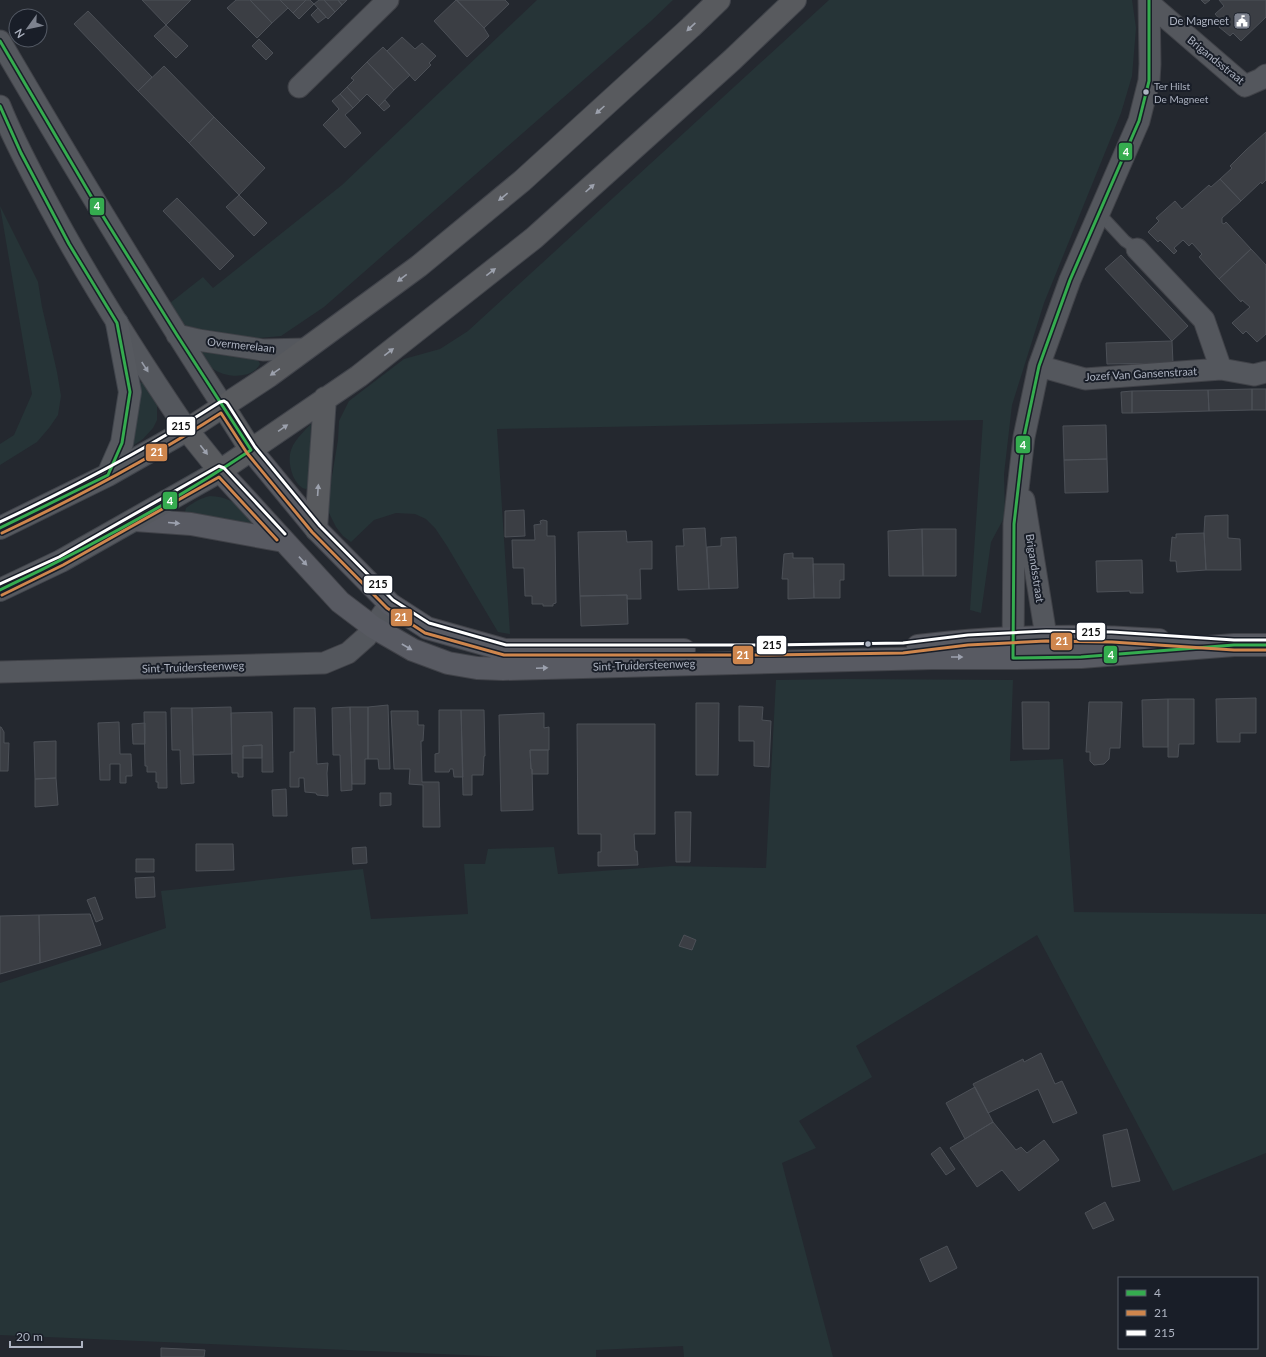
<svg xmlns="http://www.w3.org/2000/svg" width="1266" height="1357" font-family="Lato,sans-serif">
  <style>
    .green { fill: #263437 }
    .building { fill: #3b3e44; stroke: #4c5057 }
    .lines { fill: none; stroke-linecap: round; stroke-linejoin: round }
    .lane-casing { stroke: #404248; stroke-width: 13 }
    .street-casing { stroke: #404248; stroke-width: 23 }
    .secondary-casing { stroke: #404248; stroke-width: 24 }
    .primary-casing { stroke: #41454c; stroke-width: 24 }
    .highway-casing { stroke: #41444b; stroke-width: 24 }
    .lane { stroke: #54575d; stroke-width: 11 }
    .street { stroke: #54575d; stroke-width: 21 }
    .secondary { stroke: #585a62; stroke-width: 22 }
    .primary { stroke: #56595f; stroke-width: 22 }
    .highway { stroke: #585a5e; stroke-width: 22 }
    .bus-1-casing { stroke: #191e28; stroke-width: 6 }
    .bus-2-casing { stroke: #191e28; stroke-width: 6 }
    .bus-3-casing { stroke: #191e28; stroke-width: 6 }
    .bus-1 { stroke: #35ac4f; stroke-width: 3 }
    .bus-2 { stroke: #cf864d; stroke-width: 3 }
    .bus-3 { stroke: #fff; stroke-width: 3 }
    .oneway { fill: #9ca1ad }
    .oneway2 { fill: #979ca8 }
    .oneway3 { fill: #9ca1ae }
    .bus-dot { fill: #adb3c1; stroke: #191e28; stroke-width: 1.5 }
    .labels { text-anchor: middle; stroke-width: 4; stroke-linejoin: round; paint-order: stroke }
    .bus-label { font-size: 10px; fill: #adb3c1; stroke: #191e28; text-anchor: start }
    .poi-label { font-size: 11px; fill: #adb3c1; stroke: #191e28; text-anchor: end }
    .street-label { font-size: 11px; fill: #adb3c1; stroke: #191e28 }
    .line-badge { stroke: #191e28; stroke-width: 1.5 }
    .badge-label { font-size: 11px; text-anchor: middle; font-weight: bold; fill: #fff }
    .pale-badge-label { font-size: 11px; text-anchor: middle; font-weight: bold; fill: #111 }
  </style>
  <rect width="100%" height="100%" fill="#24282f"/>
  <!-- green -->
  <path class="green" d="M537,0H673L651,21L324,307L281,336L250,339L210,332L181,324L170,303L203,277L213,288L342,185Z
    M829,0H1132L1136,28L1132,76L1121,113L1044,303L1012,405L1004,474L1005,516L991,542L981,613L970,610L983,420L497,429L510,634L498,632L447,546L435,528L426,519L415,514L396,513L374,520L351,542L343,536L336,527L329,513L328,500L338,440L339,421L349,401L404,359L440,349L468,331Z
    M0,206L38,282L42,307L57,372L61,396L58,415L49,428L37,442L0,465V444L14,435L32,394Z
    M196,348L258,360L260,364C252,380 224,378 212,368C206,363 201,355 196,348Z
    M145,382L157,402V420L153,428L143,439L131,447L140,383Z
    M311,424L309,487L306,489C300,488 296,482 293,476C284,451 294,441 311,424Z
    M210,496C235,497 243,510 260,527L190,515L185,512L186,508C194,502 201,498 210,496Z
    M846,679L1013,680L1010,761L1063,759L1074,912L1266,914V1153L1173,1191L1037,935L856,1046L872,1077L799,1121L816,1148L782,1163L833,1357H684L683,1346L596,1350V1357H512L0,1335V983L102,950L166,928L161,891L363,869L371,919L468,914L464,864H485L488,849L554,847L558,874L672,866L766,868L776,680Z"/>
  <!-- building -->
  <path class="building" d="M142,0H191L166,25Z
    M236,0H250L272,23L257,38L227,8Z
    M250,0H280L288,8L272,23Z
    M280,0H306L293,13Z
    M306,0H310L314,4L299,19L293,13Z
    M319,0H324L335,12L328,19L314,4Z
    M324,0H338L342,5L335,12Z
    M338,0H347L342,5Z
    M456,0L484,28L489,36L467,57L434,21Z
    M457,0H505L509,4L484,28Z
    M1201,0H1210L1205,4Z
    M1219,0H1266V17L1241,41L1233,33L1230,36L1219,27L1223,23L1215,14L1224,6Z
    M318,8L326,17L318,23L311,15Z
    M88,11L152,77L138,91L74,24Z
    M166,25L188,46L176,58L154,36Z
    M402,37L415,49L422,43L436,56L429,63L431,65L415,81L387,51Z
    M259,39L273,53L266,60L252,46Z
    M383,47L410,75L394,90L367,62Z
    M367,62L394,90L379,106L367,94L360,101L347,87L354,80L351,78Z
    M164,66L214,117L189,143L138,91Z
    M347,87L360,101L353,108L340,94Z
    M340,94L353,108L345,115L361,133L345,148L323,125L339,109L332,101Z
    M385,100L390,106L384,111L379,106Z
    M214,117L265,168L239,195L189,143Z
    M1266,132V180L1262,184L1261,182L1241,201L1220,179L1232,168L1230,166L1246,150Z
    M1220,179L1241,201L1222,218V223L1224,224L1226,222L1251,249L1219,279L1199,257L1202,254L1192,243L1189,246L1183,240L1174,248L1177,251L1174,254L1160,240L1158,242L1148,232L1159,221L1156,218L1175,201L1182,209L1209,185L1211,187Z
    M239,195L267,223L254,236L226,207Z
    M177,198L234,256L220,270L163,211Z
    M1251,249L1266,265V334L1257,342L1246,331L1243,334L1232,323L1250,307L1242,300L1241,302L1219,279Z
    M1121,255L1188,326L1172,341L1105,269Z
    M1172,341L1173,363L1107,364L1106,343Z
    M1252,389V410L1209,411L1208,390Z
    M1252,389H1266V410H1252Z
    M1208,390L1209,411L1132,413V391Z
    M1132,391V413H1122L1121,392Z
    M1106,425L1107,459L1064,460L1063,426Z
    M1107,459L1108,492L1065,493L1064,460Z
    M524,510L525,536L505,537V511Z
    M1228,515V538L1240,539L1241,570H1206L1204,533L1205,516Z
    M543,520L547,521V536H555L556,603L553,604V606H543V604H532V596H525L524,568H513L512,540H535L534,525L541,524L540,521Z
    M705,528L709,589L678,590L676,546H684L683,529Z
    M922,529L923,576H889L888,531Z
    M922,529H956V576H923Z
    M626,531L627,542L652,541V569H640L641,599H627V595L580,596L578,532Z
    M1204,533L1206,570L1177,572L1176,561H1170L1172,537L1176,538V534Z
    M736,537L738,588L709,589L707,547L721,546V538Z
    M793,553V558H813L814,598L788,599V579H782L784,554Z
    M1142,560L1143,593H1130V591L1097,592L1096,561Z
    M813,564H844V580H840V598H814Z
    M627,595L628,624L581,626L580,596Z
    M1256,698V733H1240V742H1217L1216,699Z
    M1168,699V747H1143L1142,700Z
    M1168,699H1194V744H1179L1178,757H1168Z
    M1022,702H1049V749H1023Z
    M1089,702H1122L1120,748H1110L1109,759L1104,764L1094,765L1090,761V752H1086Z
    M696,703H719L718,775H696Z
    M388,705L390,769H379L378,759H368V707Z
    M739,706L763,707L762,720L771,721L769,767L754,766V741H739Z
    M231,707L232,754L193,755L192,708Z
    M350,707L352,790L341,791L340,755H333L332,708Z
    M350,707H368V759H365V784H352Z
    M171,708H192L194,783L181,784L180,750H172Z
    M294,708H315L317,764L328,763L327,773L328,796L317,795L316,793L305,792L304,778H299V787H290V752H294Z
    M439,710H461L463,777H454L453,769H450L449,772H435V754L439,753Z
    M461,710H484L485,756H484L483,775H472V795H463Z
    M391,711H418V725H424L423,741H421L422,782H439L440,827H423V785L409,784L410,769H394Z
    M144,712H166L167,788H158V782H156V772H147V766H145Z
    M272,712L273,772H262V745L243,746V777H238V773H232L231,713Z
    M544,713V728L549,727V750H530L531,769H532L533,810L501,811L499,715Z
    M119,722L120,754H131L132,776H126V783H120V764H110V780H100L98,723Z
    M145,723V744H133L132,724Z
    M577,724H655V834H634L635,851H637L638,865L598,866V852H601V834H578Z
    M0,727H1L4,732V743H9L8,771H0Z
    M56,741V778L35,779L34,742Z
    M262,745V758H243V746Z
    M530,750H548V774H532V769H531Z
    M56,778L58,805L35,807V779Z
    M286,789L287,816H273L272,790Z
    M380,793H391V805L380,806Z
    M675,812H691L690,862H676Z
    M196,844H233L234,870L196,871Z
    M366,847L367,863L353,864L352,848Z
    M136,859H154V872H136Z
    M154,877L155,897L136,898L135,878Z
    M95,897L103,919L96,922L87,900Z
    M90,914L101,945L40,963L39,915Z
    M39,915L40,963L0,974V916Z
    M684,935L696,940L692,950L679,946Z
    M1041,1053L1055,1084L1062,1081L1077,1113L1053,1123L1038,1089L988,1113L973,1084L1023,1059L1024,1062Z
    M975,1087L993,1122L965,1139L946,1103Z
    M993,1122L1016,1150L1021,1147L1027,1153L1044,1140L1059,1160L1019,1191L1002,1170L977,1187L950,1148Z
    M1127,1129L1140,1181L1112,1187L1103,1135Z
    M940,1147L955,1169L946,1175L931,1154Z
    M1105,1202L1114,1220L1093,1229L1085,1213Z
    M947,1246L957,1268L930,1282L920,1259Z
    M161,1348L205,1350L204,1357H161Z"/>
  <g class="lines">
    <!-- lane casing -->
    <g class="lane-casing">
      <path id="lane" d="M1099,213L1125,241L1137,249"/>
    </g>
    <!-- street casing -->
    <g class="street-casing">
      <path id="street" d="M1150,4L1245,86L1261,79L1266,75
        M0,41C72,164 146,287 223,406
        M299,87L388,0
        M0,106C13,139 30,170 47,202C89,281 137,356 187,430
        M1137,249L1204,320L1221,369
        M177,335L198,340L263,350L306,349
        M1039,366L1085,379L1221,369L1254,375L1266,372
        M1024,500L1046,636L1047,653
        M1013,656L1014,524L1024,437L1039,366L1070,280L1139,121L1149,81L1150,64L1149,0
        M0,672L324,663L348,653L366,637L390,604"/>
    </g>
    <!-- secondary casing -->
    <g class="secondary-casing">
      <path id="secondary" d="M251,450L316,529L390,604L427,628L505,650H684
        M220,471L340,602L373,627L413,650L448,663L477,668L503,669L932,658H1013L1081,657L1234,645H1266
        M135,520L191,524L284,541
        M918,646C1000,636 1077,634 1159,640"/>
    </g>
    <!-- primary casing -->
    <g class="primary-casing">
      <path id="primary" d="M108,475L122,443L130,392L117,323
        M0,528L108,475L187,430
        M0,590L61,561L220,471"/>
    </g>
    <!-- highway casing -->
    <g class="highway-casing">
      <path id="highway" d="M719,0L691,27L522,181L419,266L269,376L187,430L220,471L359,376L534,238L732,60L795,0
        M223,406L251,450
        M316,529L325,398"/>
    </g>
    <!-- lane -->
    <use href="#lane" class="lane"/>
    <!-- street -->
    <use href="#street" class="street"/>
    <!-- secondary -->
    <use href="#secondary" class="secondary"/>
    <!-- primary -->
    <use href="#primary" class="primary"/>
    <!-- highway -->
    <use href="#highway" class="highway"/>
    <!-- bus-1 casing -->
    <g class="bus-1-casing">
      <path id="bus-1" d="M1149,0V81L1139,121L1070,280L1039,366L1024,437L1014,524L1013,658L1081,657L1234,645H1266
        M0,41L101,213L177,335L251,450C172,503 86,549 0,590
        M0,106L21,153L69,244L117,323L130,392L122,443L108,475L0,528"/>
    </g>
    <!-- bus-2 casing -->
    <g class="bus-2-casing">
      <path id="bus-2" d="M2,533C78,497 151,458 221,413L247,453L312,532L387,608L425,633L504,655H769L903,653L968,645L1046,641L1112,642L1234,650H1266
        M2,595L63,565L219,477L277,540"/>
    </g>
    <!-- bus-3 casing -->
    <g class="bus-3-casing">
      <path id="bus-3" d="M0,522C76,486 150,447 220,402L224,401L227,403L255,447L320,526L393,600L429,623L506,645H769L903,643L968,635L1046,631L1112,632L1234,640H1266
        M0,584L59,557L219,466L224,468L285,534"/>
    </g>
    <!-- bus-1 -->
    <use href="#bus-1" class="bus-1"/>
    <!-- bus-2 -->
    <use href="#bus-2" class="bus-2"/>
    <!-- bus-3 -->
    <use href="#bus-3" class="bus-3"/>
  </g>
  <!-- one-way arrows -->
  <defs><path id="oneway-solid" d="M-6-.8H1V-3.2L6.5 0L1 3.2V.8H-6Z"/></defs>
  <g class="oneway">
    <use href="#oneway-solid" transform="translate(691 27) rotate(137)"/>
    <use href="#oneway-solid" transform="translate(600 110) rotate(138)"/>
    <use href="#oneway-solid" transform="translate(590 188) rotate(-42)"/>
    <use href="#oneway-solid" transform="translate(503 197) rotate(141)"/>
    <use href="#oneway-solid" transform="translate(491 272) rotate(-38)"/>
    <use href="#oneway-solid" transform="translate(402 278) rotate(143)"/>
    <use href="#oneway-solid" transform="translate(389 352) rotate(-38)"/>
    <use href="#oneway-solid" transform="translate(275 372) rotate(145)"/>
    <use href="#oneway-solid" transform="translate(283 428) rotate(-35)"/>
    <use href="#oneway-solid" transform="translate(204 450) rotate(52)"/>
    <use href="#oneway-solid" transform="translate(318 490) rotate(-86)"/>
  </g>
  <use class="oneway2" href="#oneway-solid" transform="translate(145 367) rotate(57)"/>
  <g class="oneway3">
    <use href="#oneway-solid" transform="translate(174 523) rotate(5)"/>
    <use href="#oneway-solid" transform="translate(303 561) rotate(47)"/>
    <use href="#oneway-solid" transform="translate(407 647) rotate(30)"/>
    <use href="#oneway-solid" transform="translate(957 657)"/>
    <use href="#oneway-solid" transform="translate(542 668) rotate(-2)"/>
  </g>
  <!-- icons -->
  <defs>
    <g id="civic-square" transform="scale(0.9)"><rect x="-9" y="-9" width="18" height="18" rx="4" fill="#7d828e" stroke="#191e28"/><path d="M-.6-6.5H3V-4.5H.6V-3L4-1V1h2V6H-6V1h2V-1L-.6-3ZM-1.2 2.5V6h2.4V2.5Z" fill="#fff"/></g>
  </defs>
  <g fill-rule="evenodd">
    <use href="#civic-square" x="1242" y="21"/>
  </g>
  <!-- markers -->
  <g class="bus-dot">
    <circle cx="1146" cy="92" r="3.5"/>
    <circle cx="868" cy="644" r="3.5"/>
  </g>
  <g class="labels">
    <!-- bus labels -->
    <g class="bus-label">
      <text x="1154" y="90">Ter Hilst<tspan x="1154" dy="13">De Magneet</tspan></text>
    </g>
    <!-- poi labels -->
    <g class="poi-label">
      <text x="1229" y="25">De Magneet</text>
    </g>
    <!-- street labels -->
    <g class="street-label">
      <text transform="translate(1216 60) rotate(39)" y="4">Brigandsstraat</text>
      <text transform="translate(241 345) rotate(6)" y="4">Overmerelaan</text>
      <text transform="translate(1141 374) rotate(-3)" y="4">Jozef Van Gansenstraat</text>
      <text transform="translate(1035 568) rotate(81)" y="4">Brigandsstraat</text>
      <text transform="translate(644 665) rotate(-2)" y="4">Sint-Truidersteenweg</text>
      <text transform="translate(193 667) rotate(-2)" y="4">Sint-Truidersteenweg</text>
    </g>
  </g>
  <g class="line-badge">
    <rect x="1118" y="142" width="15" height="19" rx="4" fill="#35ac4f"/>
    <rect x="89" y="197" width="16" height="19" rx="4" fill="#35ac4f"/>
    <rect x="166" y="416" width="30" height="20" rx="4" fill="#fff"/>
    <rect x="1015" y="435" width="16" height="19" rx="4" fill="#35ac4f"/>
    <rect x="145" y="443" width="23" height="19" rx="4" fill="#cf864d"/>
    <rect x="162" y="491" width="16" height="19" rx="4" fill="#35ac4f"/>
    <rect x="363" y="575" width="30" height="19" rx="4" fill="#fff"/>
    <rect x="390" y="608" width="23" height="19" rx="4" fill="#cf864d"/>
    <rect x="1076" y="622" width="30" height="19" rx="4" fill="#fff"/>
    <rect x="1050" y="632" width="23" height="19" rx="4" fill="#cf864d"/>
    <rect x="756" y="635" width="31" height="20" rx="4" fill="#fff"/>
    <rect x="1103" y="645" width="15" height="19" rx="4" fill="#35ac4f"/>
    <rect x="732" y="645" width="22" height="20" rx="4" fill="#cf864d"/>
  </g>
  <g class="badge-label">
    <text x="1126" y="156">4</text>
    <text x="97" y="210">4</text>
    <text x="1023" y="449">4</text>
    <text x="157" y="456">21</text>
    <text x="170" y="505">4</text>
    <text x="401" y="621">21</text>
    <text x="1062" y="645">21</text>
    <text x="1111" y="659">4</text>
    <text x="743" y="659">21</text>
  </g>
  <g class="pale-badge-label">
    <text x="181" y="430">215</text>
    <text x="378" y="588">215</text>
    <text x="1091" y="636">215</text>
    <text x="772" y="649">215</text>
  </g>
  <!-- legend -->
  <rect x="1118" y="1277" width="140" height="72" fill="#191e28" stroke="#545a65"/>
  <rect x="1126" y="1290" width="20" height="6" fill="#35ac4f" stroke="#545a65"/>
  <text x="1154" y="1297" font-size="12" fill="#adb3c1">4</text>
  <rect x="1126" y="1310" width="20" height="6" fill="#cf864d" stroke="#545a65"/>
  <text x="1154" y="1317" font-size="12" fill="#adb3c1">21</text>
  <rect x="1126" y="1330" width="20" height="6" fill="#ffffff" stroke="#545a65"/>
  <text x="1154" y="1337" font-size="12" fill="#adb3c1">215</text>
  <!-- north arrow -->
  <g transform="translate(28 28) rotate(237)"><circle r="19" fill="#191e28" stroke="#545a65"/>
  <path d="M0-3L7 15L0 10L-7 15Z" fill="#7d828e"/>
  <text y="-6" font-size="11" font-weight="bold" text-anchor="middle" fill="#adb3c1">N</text>
  </g>
  <!-- scale -->
  <path d="M10 1341v6h72v-6" fill="none" stroke="#adb3c1" stroke-width="2"/>
  <text x="16" y="1341" font-size="12" fill="#adb3c1" stroke="#191e28" stroke-width="3" paint-order="stroke">20 m</text>
</svg>
